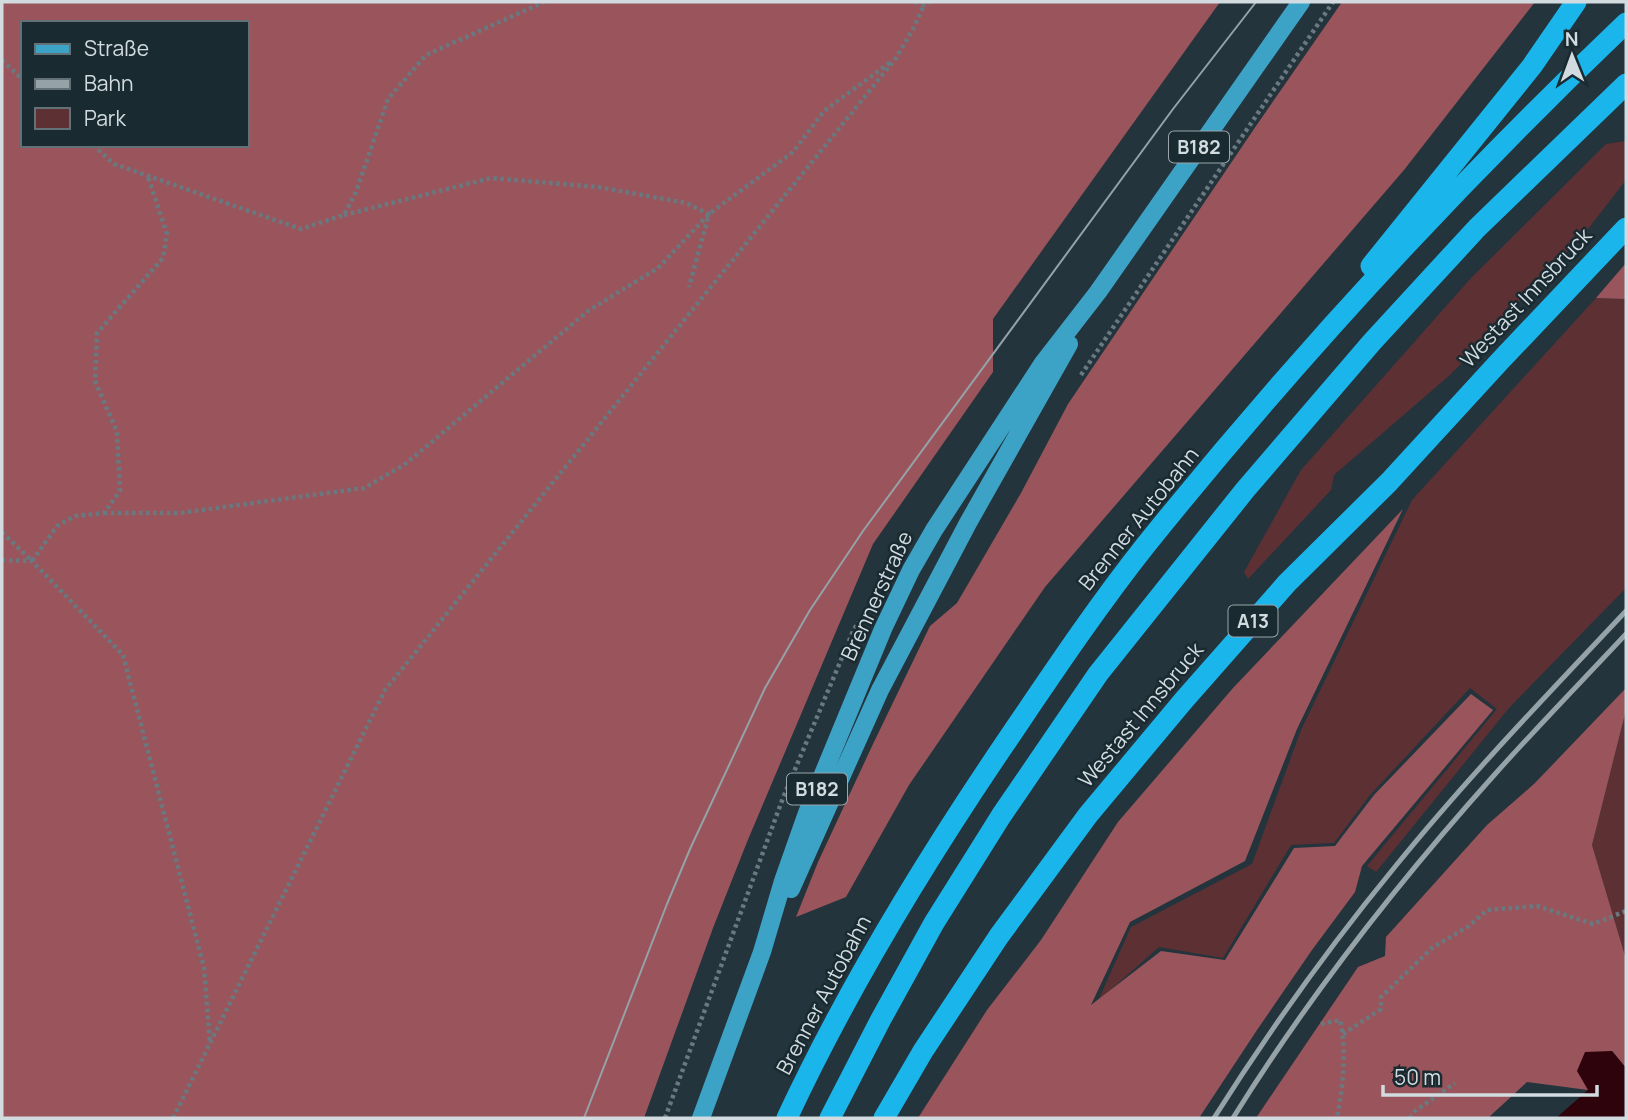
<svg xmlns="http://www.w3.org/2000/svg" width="1628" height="1120" font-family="Manrope,sans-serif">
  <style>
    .green { fill: #5d3034 }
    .forest { fill: #99555b; fill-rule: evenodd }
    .water { fill: #2f030b }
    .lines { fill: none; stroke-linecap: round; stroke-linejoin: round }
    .path { stroke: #6a787f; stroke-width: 4.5; stroke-dasharray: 3.5 3.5; stroke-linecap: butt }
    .major { stroke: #3da3c6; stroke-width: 18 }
    .highway { stroke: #1ab6eb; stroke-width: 21 }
    .tram { stroke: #95a2a8; stroke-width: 2 }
    .rail { stroke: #95a2a8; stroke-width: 5 }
    .labels { text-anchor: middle; stroke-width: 5; stroke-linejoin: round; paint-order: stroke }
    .shield { fill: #192a31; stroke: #9aa6ac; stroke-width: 2 }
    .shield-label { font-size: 19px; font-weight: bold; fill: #d1dbe0 }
    .street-label { font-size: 21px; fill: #d1dbe0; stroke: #192a31 }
  </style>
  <rect width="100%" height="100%" fill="#23343c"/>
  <!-- green -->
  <path class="green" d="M1626,141V180L1581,238L1450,375L1334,475L1331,490L1248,579L1244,572L1301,470L1471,278L1606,144Z
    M1596,298L1626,299V588L1509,708L1376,872L1367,866L1497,709L1470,688L1370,795L1334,843L1291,845L1223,958L1159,947L1098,1001L1131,927L1252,864L1301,730L1412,500Z
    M1626,710V957H1625L1592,845Z"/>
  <!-- forest -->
  <path class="forest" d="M2,2H1220L993,319V372L873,544L747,842L713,928L644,1118H2ZM23,23H247V145H23Z
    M1342,2H1535L1404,170L1045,587L909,785L846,897L796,917L818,862L873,744L930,626L957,603L1021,493L1068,404L1256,126Z
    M1626,263V299L1596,298Z
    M1403,509L1297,729L1245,861L1130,922L1091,1005L1161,951L1225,960L1294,848L1335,846L1374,795L1471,694L1493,710L1362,866L1355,892L1312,950L1257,1030L1199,1118H918L987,1010L1041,940L1118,822L1233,688Z
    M1626,688V710L1592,845L1625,956L1626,957V1068L1612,1051L1588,1090L1527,1082L1488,1118H1256L1358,967L1385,956L1386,937L1487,825L1535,783Z"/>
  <!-- water -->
  <path class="water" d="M1612,1051L1626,1068V1118H1556L1588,1090L1577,1071L1585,1052Z"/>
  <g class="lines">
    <!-- path -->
    <path class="path" d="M915,2L924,5L930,2
      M2,60L23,80
      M93,145L114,164L301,229L344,215L356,192L388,99L426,55L544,2
      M344,215L491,178L598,187L686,203L709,214L689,287
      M1081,375L1333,2
      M104,513H180L364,488L404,465L588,311L658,268L709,214L793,152L824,111L892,61
      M2,532L32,561L57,526L75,516L104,513L120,491L117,432L95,381L97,333L163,258L167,234L148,177
      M2,560L32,561L123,655L204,968L210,1044
      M1321,1024L1340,1020C1347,1053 1343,1085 1337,1118
      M1343,1034L1381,1009V997L1432,948L1469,926L1487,910L1537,906L1593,924L1626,911
      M173,1118L385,690L896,58L913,29L924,5
      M665,1118L783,798L854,629L859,622
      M1410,1118L1415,1111L1455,1083"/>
    <!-- major -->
    <path class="major" d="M791,889L880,690L968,523L1069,344
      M701,1118L762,952L783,881L807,813L883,629L911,570L934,530L1043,363L1098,292L1301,2"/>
    <!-- highway -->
    <path class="highway" d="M1371,266L1532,66L1576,2
      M787,1118C849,985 925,861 1008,739C1052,674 1096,608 1145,546C1293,362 1455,186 1626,23
      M830,1118L881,1019L934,923L1001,816L1098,674L1245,490L1372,342L1477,228L1626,84
      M884,1118L923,1051L999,936L1088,815L1184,700L1287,583L1389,482L1500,361L1626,228"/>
    <!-- tram -->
    <path class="tram" d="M584,1118L667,904L690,849L765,688L810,610L863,531L1173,109L1256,2"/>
    <!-- rail -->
    <path class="rail" d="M1214,1118C1269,1031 1329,947 1394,868C1467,778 1547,695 1626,611
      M1233,1118C1309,996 1399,881 1496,773C1538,726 1583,680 1626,634"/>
  </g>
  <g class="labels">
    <!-- shield labels -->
    <g class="shield">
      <rect x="1169" y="131.5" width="60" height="31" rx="5"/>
      <rect x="1228.5" y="605.5" width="49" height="31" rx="5"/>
      <rect x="787" y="773.5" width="60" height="31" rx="5"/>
    </g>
    <g class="shield-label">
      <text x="1199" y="154">B182</text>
      <text x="1253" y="628">A13</text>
      <text x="817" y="796">B182</text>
    </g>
    <!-- street labels -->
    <g class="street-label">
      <text transform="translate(1526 298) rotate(-47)" y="7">Westast Innsbruck</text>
      <text transform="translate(1139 519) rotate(-51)" y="7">Brenner Autobahn</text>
      <text transform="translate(877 596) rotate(-65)" y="7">Brennerstraße</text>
      <text transform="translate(1141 715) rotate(-50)" y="7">Westast Innsbruck</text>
      <text transform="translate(824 995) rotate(-62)" y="7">Brenner Autobahn</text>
    </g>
  </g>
  <!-- border -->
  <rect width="1628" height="1120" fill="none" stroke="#d1dbe0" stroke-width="7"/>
  <!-- legend -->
  <rect x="21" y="21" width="228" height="126" fill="#192a31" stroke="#637177" stroke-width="2"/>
  <rect x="35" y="44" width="35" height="10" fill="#3da3c6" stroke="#637177" stroke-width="2"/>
  <text x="84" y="56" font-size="21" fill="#d1dbe0">Straße</text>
  <rect x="35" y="79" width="35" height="10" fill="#95a2a8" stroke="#637177" stroke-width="2"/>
  <text x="84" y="91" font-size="21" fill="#d1dbe0">Bahn</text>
  <rect x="35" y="108" width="35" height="21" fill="#5d3034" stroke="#637177" stroke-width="2"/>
  <text x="84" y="126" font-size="21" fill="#d1dbe0">Park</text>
  <!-- north arrow -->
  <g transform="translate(1572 56) rotate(359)" stroke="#192a31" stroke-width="5" paint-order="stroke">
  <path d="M0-5L12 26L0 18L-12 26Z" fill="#d1dbe0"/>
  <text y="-10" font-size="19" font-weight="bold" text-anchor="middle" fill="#d1dbe0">N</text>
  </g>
  <!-- scale -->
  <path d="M1383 1085v10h214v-10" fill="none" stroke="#d1dbe0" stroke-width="3.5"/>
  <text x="1394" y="1085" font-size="21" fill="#d1dbe0" stroke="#192a31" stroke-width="5" paint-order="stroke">50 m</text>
</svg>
